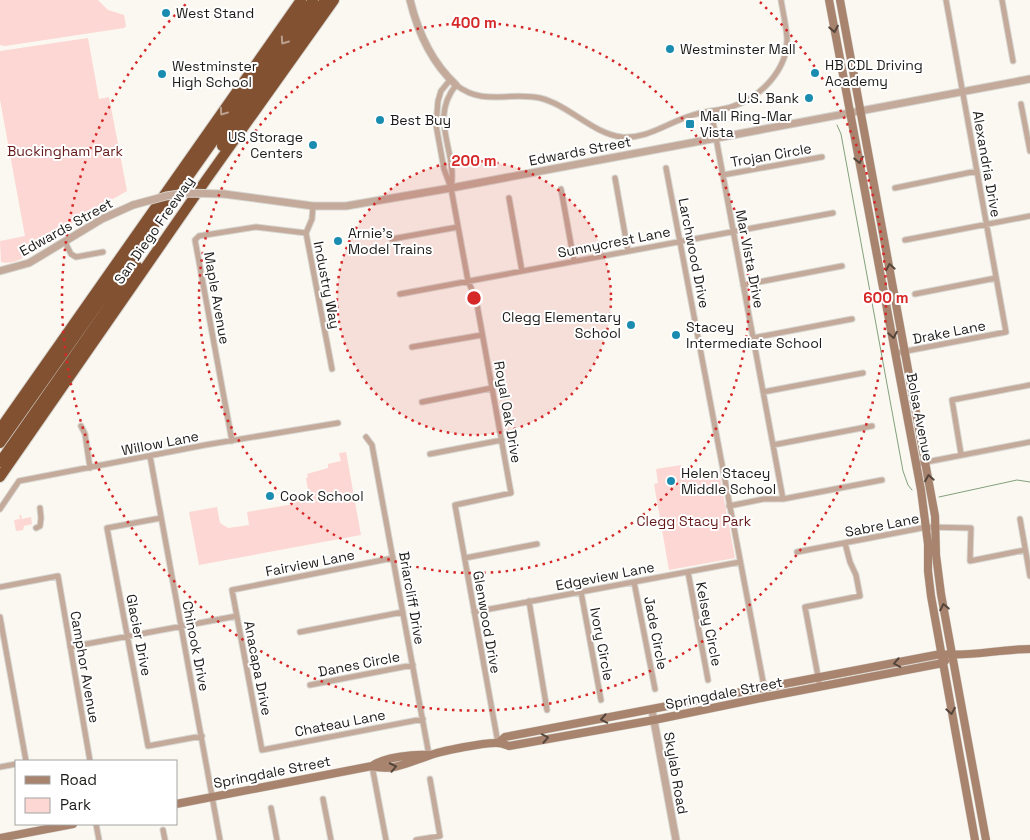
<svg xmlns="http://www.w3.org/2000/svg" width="1030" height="840" font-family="'Space Grotesk',sans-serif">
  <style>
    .green { fill: #fcd7d3 }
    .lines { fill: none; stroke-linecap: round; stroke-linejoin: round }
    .stream { stroke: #83a07c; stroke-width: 1 }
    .minor-casing { stroke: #d7d5cf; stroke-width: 7 }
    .tertiary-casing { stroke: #d7d5cf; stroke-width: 9 }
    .secondary-casing { stroke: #d7d5cf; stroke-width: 9 }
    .motorway-casing { stroke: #d7d5cf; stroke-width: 12 }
    .minor { stroke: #c3aa9b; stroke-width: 5 }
    .tertiary { stroke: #c3aa9b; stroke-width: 7 }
    .secondary { stroke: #a8846e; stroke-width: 8 }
    .motorway { stroke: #815131; stroke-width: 10 }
    .tertiary-bridge-casing { stroke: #d7d5cf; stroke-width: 9; stroke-linecap: butt }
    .tertiary-bridge { stroke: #c3aa9b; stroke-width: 7 }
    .oneway { stroke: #55463c }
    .oneway2 { stroke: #ba9f8e }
    .ring { fill: none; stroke: #d62828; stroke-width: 2.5; stroke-dasharray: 2.5 5 }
    .poi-dot { fill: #1a8cb0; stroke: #fff; stroke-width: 2 }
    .labels { text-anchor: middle; stroke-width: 4; stroke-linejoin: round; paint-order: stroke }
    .poi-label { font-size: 14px; fill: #1d1c1a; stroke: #fff; text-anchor: start }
    .park-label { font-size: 14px; fill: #661919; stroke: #fff }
    .street-label { font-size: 14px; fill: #1d1c1a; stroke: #fff }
    .centre { fill: #d62828; stroke: #fff; stroke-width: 2.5 }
    .ring-label { font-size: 15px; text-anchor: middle; font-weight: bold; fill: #d62828; stroke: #fff; stroke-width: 4; stroke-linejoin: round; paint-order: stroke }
  </style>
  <rect width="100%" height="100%" fill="#fbf8f2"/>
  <!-- green -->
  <path class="green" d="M0,0H98L108,10L124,15L126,26L124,28L5,46L0,45Z
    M88,38L99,99L109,97L127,191C113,199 98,207 83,215C65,227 23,269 1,262L0,241L25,236L0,100V51Z
    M346,452L361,535L199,565L189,512L217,507L220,523L228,528L249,525L247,512L294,504L293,499L309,496L306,478L308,477L307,474L328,468V464L341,461L339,453Z
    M681,465L684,478L719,472L735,558L669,570L654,484L658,483L656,469Z
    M19,515H21L22,519L31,517L32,524L24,526L23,530L16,531L14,520L20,519Z"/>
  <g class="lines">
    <!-- stream -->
    <path class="stream" d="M837,125L841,134L903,471L908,485L912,490
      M939,497L1017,480L1030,482"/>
    <!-- minor casing -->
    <g class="minor-casing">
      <path id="minor" d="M1002,0L1013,61
        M450,80L441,91L438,101L436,125L444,169L451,188L468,281L476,299L511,493L455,505L498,743
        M1021,104L1030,151
        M711,111L783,499
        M666,168L766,697
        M723,175L822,157
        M615,178L628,251
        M451,188C458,151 428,120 456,85C485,107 508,91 540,98C569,105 593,134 622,137C647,139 667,123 690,116C703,111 718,111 731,107C760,98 788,70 787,38C786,25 783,12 781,0
        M895,188L977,171
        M561,189L574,261
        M509,198L522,271
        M313,206L312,219L306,233L332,369
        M392,239L458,227
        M905,240L1030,216
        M65,242L71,254L76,257L103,252
        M743,285L842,266
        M400,294L833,213
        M915,294L996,278
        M753,338L852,319
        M412,347L482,335
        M896,353L1006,332L946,0
        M763,392L863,373
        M422,402L492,388
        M81,426L85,434L90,468
        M366,437L372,445L429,755
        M232,441L195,240L199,236L256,227L306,233
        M773,445L872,426
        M430,454L502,440
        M961,454L952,400L1030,385
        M150,456L220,840
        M916,464L1030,442
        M729,506L764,499H783L882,480
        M0,509L19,481L205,445L338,423
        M161,518L107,528L148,746L202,736
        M1020,519L1030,576
        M36,528L40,526L41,518L40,508
        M797,552L927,527L971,528L970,561L1025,550
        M393,558L232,590L262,750L423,719
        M465,558L537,544
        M688,572L708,680
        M634,582L655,689
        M0,587L58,576L90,761
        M581,592L601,700
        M529,601L547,710
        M474,612L740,562
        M0,617L26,761
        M300,632L403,612
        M70,647L237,616
        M310,685L413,665
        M820,687L805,607L860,596L856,575L850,562L845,543
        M372,766L386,840
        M0,767L16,764
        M323,799L331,840
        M271,808L277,840
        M96,824L99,840
        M163,830L165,840
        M416,840L440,836L430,779"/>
    </g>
    <!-- tertiary casing -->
    <g class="tertiary-casing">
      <path id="tertiary" d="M410,0C418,33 431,62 456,85
        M224,194L313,206H346L451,188L1030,79
        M0,271L29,263L102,219L133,205
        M652,710L676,840"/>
    </g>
    <!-- secondary casing -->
    <g class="secondary-casing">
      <path id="secondary" d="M829,0L921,490L928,544V571L931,596L975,840
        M840,0L935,516L936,555L941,594L986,840
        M498,743L505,737L941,654C970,657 1000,649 1030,649
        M372,766C391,772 410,762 428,756C440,751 486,742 498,743C502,743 506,745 509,746L654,720L766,697L943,663L945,661
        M176,804L372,766C384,757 415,754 429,755
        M0,838L73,824"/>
    </g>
    <!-- motorway casing -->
    <g class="motorway-casing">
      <path id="motorway" d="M222,146L325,0
        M0,429L301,0
        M0,443L313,0
        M0,462L137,266
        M0,477L206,180L334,0"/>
    </g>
    <!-- minor -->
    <use href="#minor" class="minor"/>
    <!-- tertiary -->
    <use href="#tertiary" class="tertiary"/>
    <!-- secondary -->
    <use href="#secondary" class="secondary"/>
    <!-- motorway -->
    <use href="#motorway" class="motorway"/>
    <!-- tertiary-bridge casing -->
    <g class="tertiary-bridge-casing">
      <path id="tertiary-bridge" d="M133,205L166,196L186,193L224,194"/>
    </g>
    <!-- tertiary-bridge -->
    <use href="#tertiary-bridge" class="tertiary-bridge"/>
  </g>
  <!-- one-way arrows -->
  <defs><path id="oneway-chevron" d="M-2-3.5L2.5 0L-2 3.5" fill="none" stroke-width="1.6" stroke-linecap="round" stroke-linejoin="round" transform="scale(1.25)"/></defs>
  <g class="oneway">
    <use href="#oneway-chevron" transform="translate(834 29) rotate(79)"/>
    <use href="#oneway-chevron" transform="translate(859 160) rotate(79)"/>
    <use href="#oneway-chevron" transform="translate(890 267) rotate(-100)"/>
    <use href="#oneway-chevron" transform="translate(893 335) rotate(80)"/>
    <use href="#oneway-chevron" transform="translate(929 478) rotate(-100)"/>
    <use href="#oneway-chevron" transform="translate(944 607) rotate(-101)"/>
    <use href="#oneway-chevron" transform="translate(897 663) rotate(169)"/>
    <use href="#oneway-chevron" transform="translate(951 711) rotate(80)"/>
    <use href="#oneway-chevron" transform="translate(604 719) rotate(169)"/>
    <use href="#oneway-chevron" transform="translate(545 738) rotate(-11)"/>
    <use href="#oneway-chevron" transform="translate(393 767) rotate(-12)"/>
  </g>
  <g class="oneway2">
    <use href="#oneway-chevron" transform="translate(284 41) rotate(125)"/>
    <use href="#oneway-chevron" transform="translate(223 112) rotate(125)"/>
  </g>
  <!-- distance rings -->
  <circle cx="474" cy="298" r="137" fill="#d62828" fill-opacity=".12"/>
  <g class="ring">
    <circle cx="474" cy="298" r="137"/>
    <circle cx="474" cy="298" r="275"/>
    <path d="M760 2A412 412 0 1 1 188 2"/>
  </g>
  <!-- markers -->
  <g class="poi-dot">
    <circle cx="166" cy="13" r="5"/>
    <circle cx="670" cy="49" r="5"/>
    <circle cx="815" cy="73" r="5"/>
    <circle cx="162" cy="74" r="5"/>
    <circle cx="809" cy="98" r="5"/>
    <circle cx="380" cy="120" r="5"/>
    <rect x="685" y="119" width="10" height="10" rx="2.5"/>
    <circle cx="313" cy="145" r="5"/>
    <circle cx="338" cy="241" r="5"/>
    <circle cx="631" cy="325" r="5"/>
    <circle cx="676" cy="335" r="5"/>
    <circle cx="671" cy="481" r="5"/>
    <circle cx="270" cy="496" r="5"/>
  </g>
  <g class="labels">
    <!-- poi labels -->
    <g class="poi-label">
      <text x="176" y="18">West Stand</text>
      <text x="680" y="54">Westminster Mall</text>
      <text x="825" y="70">HB CDL Driving<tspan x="825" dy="16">Academy</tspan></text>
      <text x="172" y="71">Westminster<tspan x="172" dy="16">High School</tspan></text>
      <text x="799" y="103" text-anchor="end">U.S. Bank</text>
      <text x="700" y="121">Mall Ring-Mar<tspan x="700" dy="16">Vista</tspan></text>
      <text x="390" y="125">Best Buy</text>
      <text x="303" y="142" text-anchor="end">US Storage<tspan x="303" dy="16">Centers</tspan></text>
      <text x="348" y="238">Arnie's<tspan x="348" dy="16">Model Trains</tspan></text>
      <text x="621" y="322" text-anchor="end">Clegg Elementary<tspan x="621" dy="16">School</tspan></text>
      <text x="686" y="332">Stacey<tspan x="686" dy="16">Intermediate School</tspan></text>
      <text x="681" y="478">Helen Stacey<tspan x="681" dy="16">Middle School</tspan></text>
      <text x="280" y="501">Cook School</text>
    </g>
    <!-- park labels -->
    <g class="park-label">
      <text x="65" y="156">Buckingham Park</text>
      <text x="694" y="526">Clegg Stacy Park</text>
    </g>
    <!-- street labels -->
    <g class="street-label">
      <text transform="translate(580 151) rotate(-11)" y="5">Edwards Street</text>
      <text transform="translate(771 155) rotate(-10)" y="5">Trojan Circle</text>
      <text transform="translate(987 164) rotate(80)" y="5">Alexandria Drive</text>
      <text transform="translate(66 227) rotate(-29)" y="5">Edwards Street</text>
      <text transform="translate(154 230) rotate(-55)" y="5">San Diego Freeway</text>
      <text transform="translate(614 242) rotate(-11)" y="5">Sunnycrest Lane</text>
      <text transform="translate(694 253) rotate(79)" y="5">Larchwood Drive</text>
      <text transform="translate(750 259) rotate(79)" y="5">Mar Vista Drive</text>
      <text transform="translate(327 285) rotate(79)" y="5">Industry Way</text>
      <text transform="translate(217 298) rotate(80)" y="5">Maple Avenue</text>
      <text transform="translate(949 332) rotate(-11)" y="5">Drake Lane</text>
      <text transform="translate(508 412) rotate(80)" y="5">Royal Oak Drive</text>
      <text transform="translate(920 417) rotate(79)" y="5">Bolsa Avenue</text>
      <text transform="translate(160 443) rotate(-11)" y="5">Willow Lane</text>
      <text transform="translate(882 525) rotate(-11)" y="5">Sabre Lane</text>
      <text transform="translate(310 563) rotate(-11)" y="5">Fairview Lane</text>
      <text transform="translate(605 576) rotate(-11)" y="5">Edgeview Lane</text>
      <text transform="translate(412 598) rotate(80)" y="5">Briarcliff Drive</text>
      <text transform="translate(487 622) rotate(80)" y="5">Glenwood Drive</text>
      <text transform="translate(709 624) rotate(79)" y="5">Kelsey Circle</text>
      <text transform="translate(656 633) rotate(79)" y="5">Jade Circle</text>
      <text transform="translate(139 635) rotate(79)" y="5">Glacier Drive</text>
      <text transform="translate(602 644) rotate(79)" y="5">Ivory Circle</text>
      <text transform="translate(196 646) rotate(79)" y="5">Chinook Drive</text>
      <text transform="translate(359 664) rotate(-11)" y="5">Danes Circle</text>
      <text transform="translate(85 667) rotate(80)" y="5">Camphor Avenue</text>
      <text transform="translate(258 668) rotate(79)" y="5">Anacapa Drive</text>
      <text transform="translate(724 693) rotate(-11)" y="5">Springdale Street</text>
      <text transform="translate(340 723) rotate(-11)" y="5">Chateau Lane</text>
      <text transform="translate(272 772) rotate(-11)" y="5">Springdale Street</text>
      <text transform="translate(676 773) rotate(80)" y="5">Skylab Road</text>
    </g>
  </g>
  <circle cx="474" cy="298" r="8" class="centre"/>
  <g class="ring-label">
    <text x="474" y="28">400 m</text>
    <text x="474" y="166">200 m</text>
    <text x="886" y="303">600 m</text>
  </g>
  <!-- legend -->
  <rect x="15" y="760" width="162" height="65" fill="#ffffff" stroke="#a5a4a3"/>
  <rect x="25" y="776" width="25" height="8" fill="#a8846e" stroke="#a5a4a3"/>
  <text x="60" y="785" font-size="15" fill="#1d1c1a">Road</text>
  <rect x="25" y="798" width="25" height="15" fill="#fcd7d3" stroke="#a5a4a3"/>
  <text x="60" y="810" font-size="15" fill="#1d1c1a">Park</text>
</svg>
